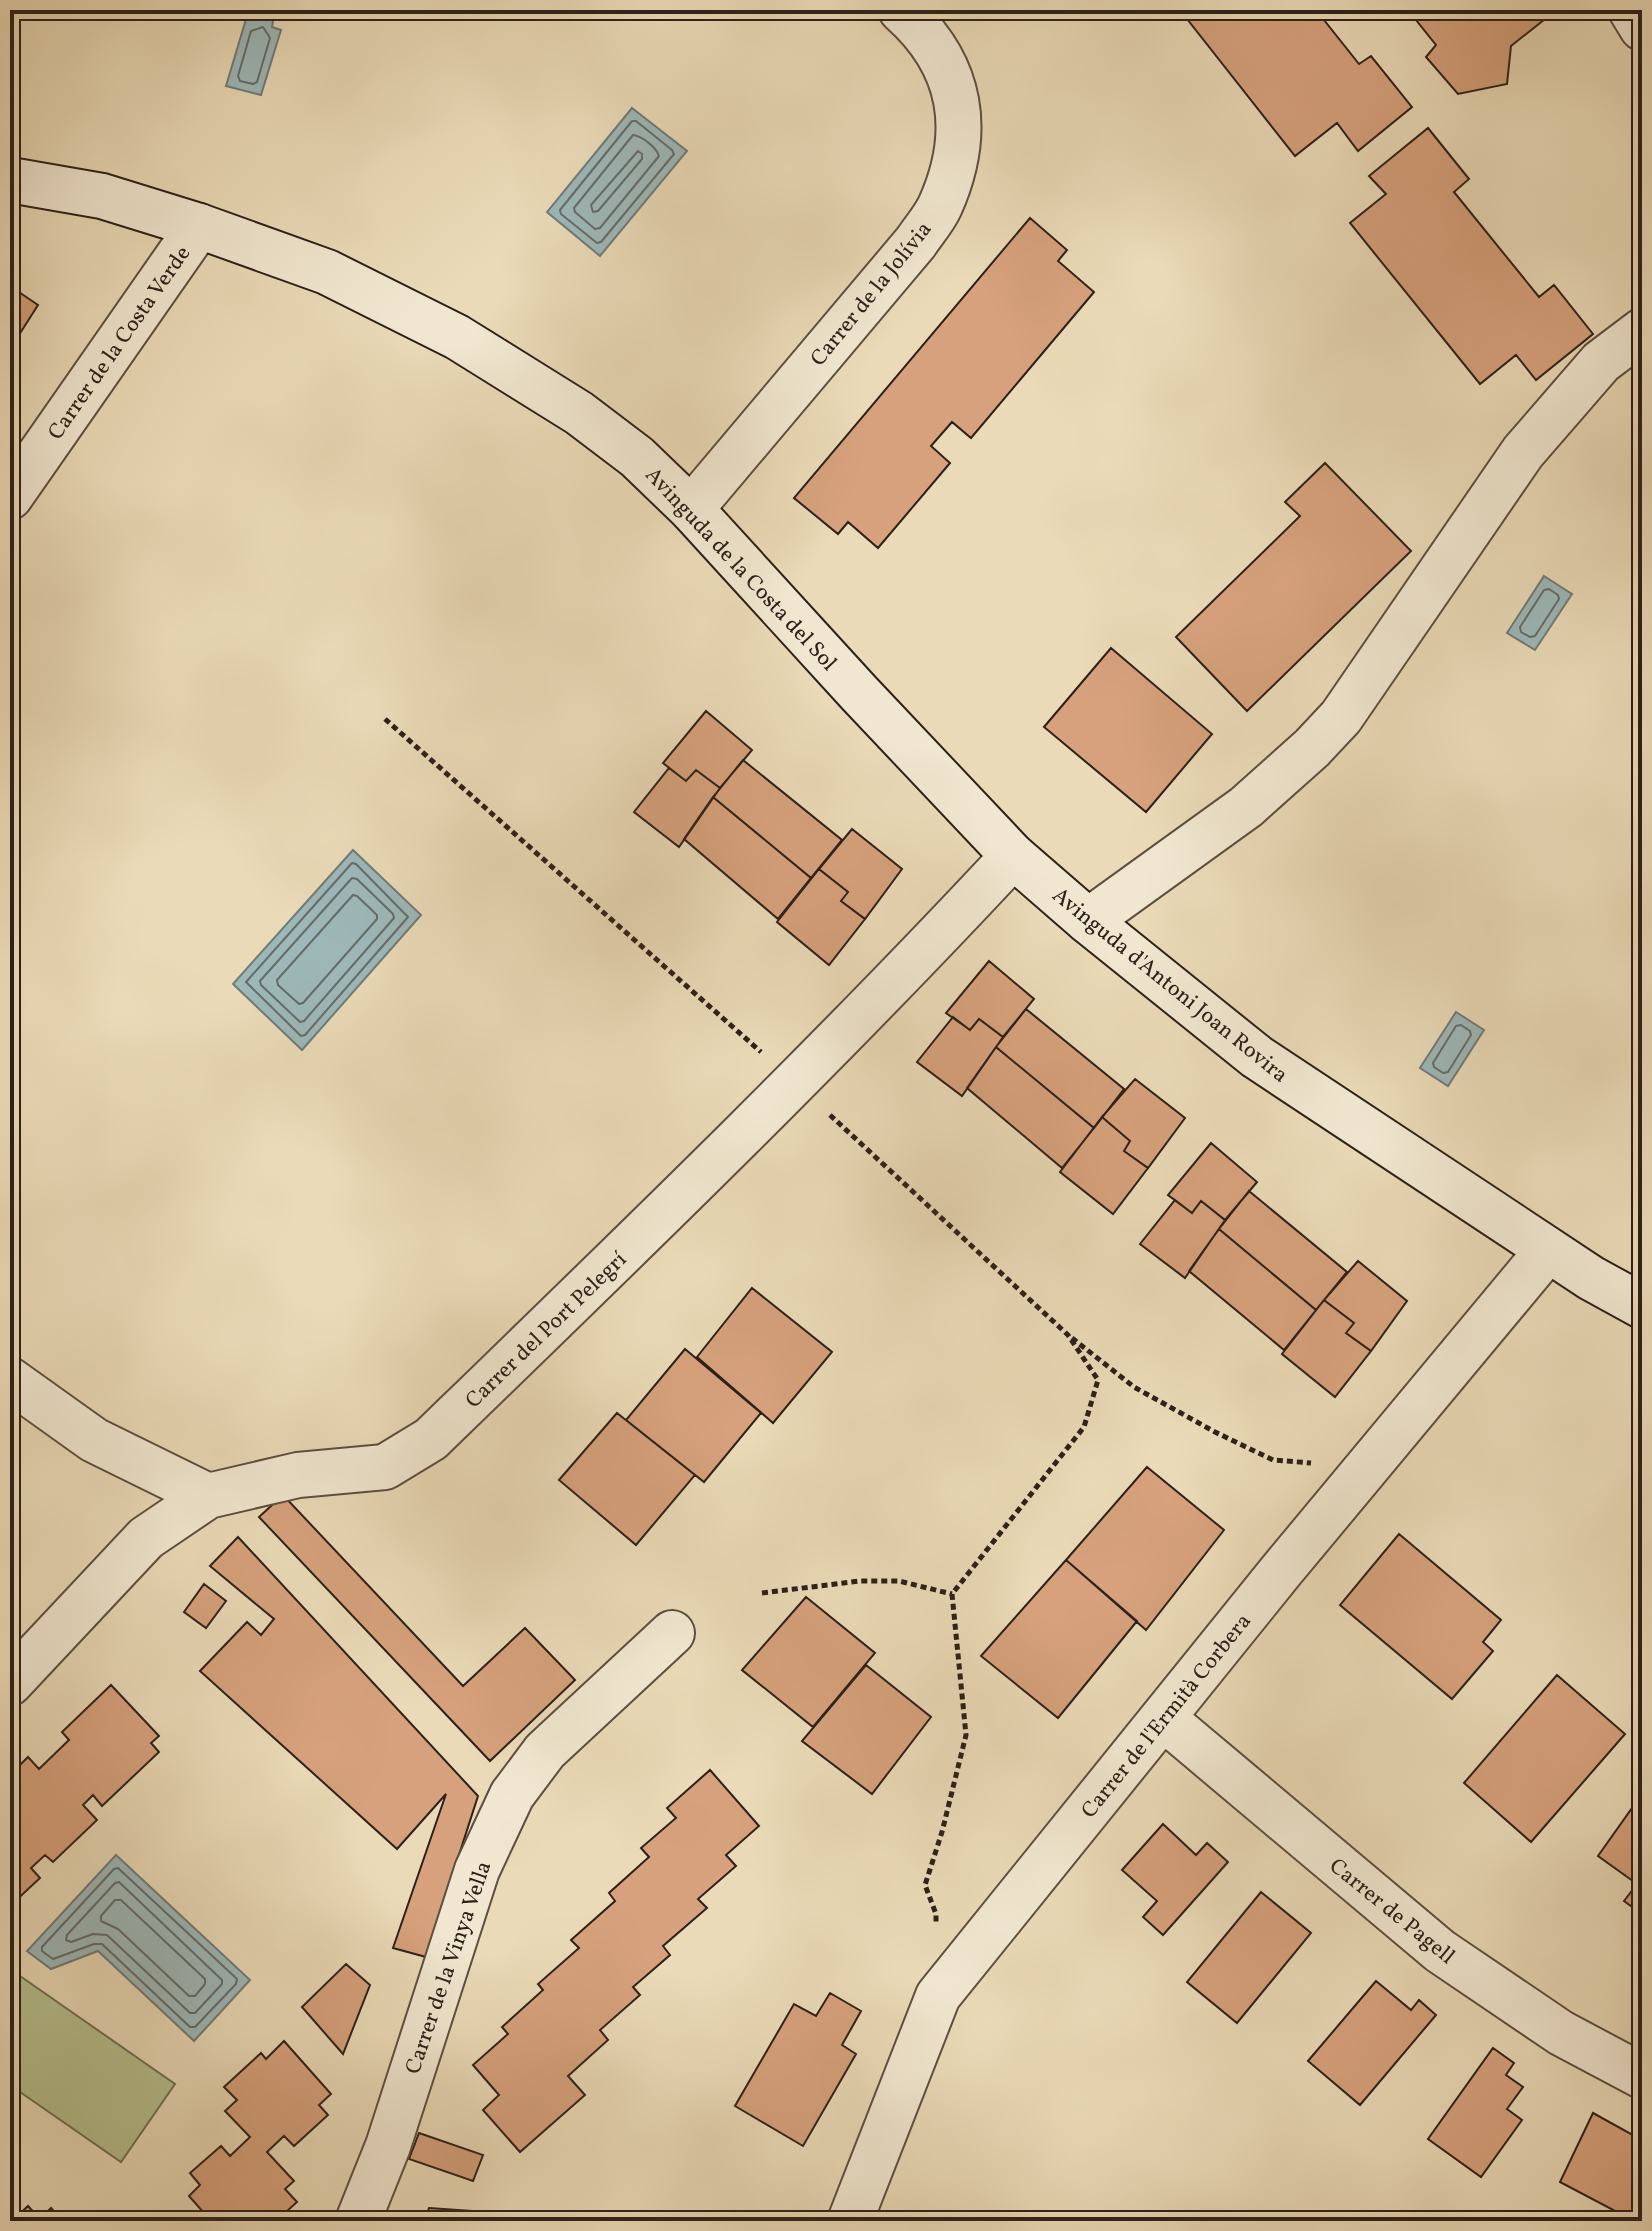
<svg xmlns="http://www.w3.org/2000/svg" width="1652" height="2231" font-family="Vollkorn,serif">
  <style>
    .green { fill: #b6c08f; stroke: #717054; stroke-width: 2 }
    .water { fill: #9db8b9; stroke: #707b79; stroke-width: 2 }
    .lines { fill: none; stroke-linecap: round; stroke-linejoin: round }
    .shore { stroke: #646c69; stroke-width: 2 }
    .building { fill: #d6a17c; stroke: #2c2019; stroke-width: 2 }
    .street-casing { stroke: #5c4e40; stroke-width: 48 }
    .secondary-casing { stroke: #2c2019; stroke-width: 48 }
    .path { stroke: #2c2019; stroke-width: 5; stroke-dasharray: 6 4; stroke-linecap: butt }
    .street { stroke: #f1e7d0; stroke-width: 44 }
    .secondary { stroke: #f1e7d0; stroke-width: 44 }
    .labels { text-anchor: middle; stroke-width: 7; stroke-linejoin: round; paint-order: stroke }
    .street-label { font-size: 22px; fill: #2c2019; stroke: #f1e7d0 }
  </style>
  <rect width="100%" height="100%" fill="#eadab7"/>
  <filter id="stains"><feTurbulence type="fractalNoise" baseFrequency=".0025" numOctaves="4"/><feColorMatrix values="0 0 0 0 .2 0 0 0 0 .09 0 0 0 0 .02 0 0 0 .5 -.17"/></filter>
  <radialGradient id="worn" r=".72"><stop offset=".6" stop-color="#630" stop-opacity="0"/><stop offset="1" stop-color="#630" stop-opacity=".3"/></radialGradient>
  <!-- green -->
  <path class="green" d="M10,1969L175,2084L121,2162L10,2085Z"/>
  <!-- water -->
  <path class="water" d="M259,10L274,15L272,27L281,30L261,95L226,86L246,19L256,20Z
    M632,108L687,151L600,256L547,212Z
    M1544,576L1572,594L1535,650L1507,633Z
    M353,850L421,915L302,1050L233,984Z
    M1456,1012L1484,1030L1448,1086L1420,1068Z
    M116,1855L250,1980L194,2041L98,1951L51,1969L27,1951Z"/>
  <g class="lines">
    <!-- shore -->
    <path class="shore" d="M263,27L270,38L257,82L253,84L240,81L238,76L251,31Z
      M632,121H636L672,150L674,154L601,242L597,243L561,214L560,210Z
      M633,135C642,136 657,148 659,156L600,228L595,229L575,212L574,208Z
      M638,151L642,154V159L598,211L593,212L591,205Z
      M1549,589L1558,595L1559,599L1535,636L1530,637L1521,632L1520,627L1544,590Z
      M352,863L356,864L408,917L305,1035L301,1036L246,982Z
      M352,878L357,879L393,914L394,918L304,1021L300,1022L261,985L260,981Z
      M353,895L357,896L377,915V919L303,1003L299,1004L278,985L277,980Z
      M1461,1025L1470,1031L1471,1035L1448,1072L1443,1073L1434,1067L1433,1063L1456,1026Z
      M118,1868L237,1979L236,1984L195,2027H190L102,1944H94L53,1959L42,1951V1947L114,1869Z
      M119,1882L222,1980V1984L195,2013H190L107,1935L93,1934L71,1942L66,1940L67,1935L115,1883Z
      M115,1900H121L205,1979V1984L195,1996H189L118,1929L101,1921V1916Z"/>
  </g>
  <!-- building -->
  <path class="building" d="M1180,10H1316L1359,64L1371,56L1412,107L1358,151L1337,123L1295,156Z
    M1408,10H1538L1545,19L1511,46L1507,84L1458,94L1426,57L1436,45Z
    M1428,128L1469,179L1454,192L1539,297L1554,285L1593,334L1536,380L1516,355L1480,384L1350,223L1386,194L1369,176Z
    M1030,218L1067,250L1058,261L1094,292L971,438L952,422L931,446L950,463L878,548L848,522L838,534L794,498Z
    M10,286L38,305L10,349Z
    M1325,463L1411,551L1247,711L1176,637L1300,516L1285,502Z
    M1111,648L1212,734L1146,812L1044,727Z
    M706,711L752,750L720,788L696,770L686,781L663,763Z
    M743,760L842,840L811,878L713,797Z
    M669,768L686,781L696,770L720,788L679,847L634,812Z
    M713,797L811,878L778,919L684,839Z
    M852,829L902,869L865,919L841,901L848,892L819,869Z
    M819,869L848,892L841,901L865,919L829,965L777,922Z
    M989,961L1034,999L1003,1037L979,1019L970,1030L946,1013Z
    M1026,1009L1124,1089L1094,1128L996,1047Z
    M953,1017L970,1030L979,1019L1003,1037L962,1096L917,1062Z
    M996,1047L1094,1128L1062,1168L967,1088Z
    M1135,1079L1185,1118L1148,1168L1124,1151L1130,1141L1102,1117Z
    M1102,1117L1130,1141L1124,1151L1148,1168L1113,1214L1060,1172Z
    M1211,1143L1257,1182L1225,1220L1201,1201L1192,1213L1168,1195Z
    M1249,1191L1347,1272L1316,1310L1219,1229Z
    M1175,1200L1192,1213L1201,1201L1225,1220L1185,1278L1140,1244Z
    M1219,1229L1316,1310L1284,1350L1189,1271Z
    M1358,1261L1407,1301L1371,1351L1346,1333L1354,1323L1324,1300Z
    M752,1288L832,1352L773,1423L697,1357Z
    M1324,1300L1354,1323L1346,1333L1371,1351L1335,1397L1282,1354Z
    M685,1349L761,1413L704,1482L626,1420Z
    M617,1413L695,1475L636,1545L559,1480Z
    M1147,1467L1224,1530L1146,1630L1066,1560Z
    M283,1495L463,1686L525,1628L575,1680L490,1761L259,1517Z
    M1399,1534L1501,1620L1483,1642L1493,1651L1452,1699L1340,1605Z
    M238,1537L478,1796L426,1957L393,1948L446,1794L397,1849L200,1671L247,1622L261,1635L274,1619L210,1566Z
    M1066,1560L1137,1621L1058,1718L981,1656Z
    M204,1584L226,1601L206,1628L184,1612Z
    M806,1597L875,1653L813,1727L742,1670Z
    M866,1665L931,1717L872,1794L802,1741Z
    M1557,1675L1625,1734L1531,1842L1464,1783Z
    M111,1685L159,1736L151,1743L159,1752L102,1806L93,1795L83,1805L97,1820L53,1862L45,1855L31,1868L40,1878L10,1906V1775L28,1757L39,1769L69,1740L62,1732Z
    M710,1770L759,1826L726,1855L736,1866L698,1899L707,1908L663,1946L670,1955L633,1987L640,1995L600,2030L608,2040L568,2076L585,2095L520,2152L483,2110L499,2095L473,2065L508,2034L502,2027L543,1990L538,1984L579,1948L571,1940L615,1901L609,1893L649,1857L641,1848L676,1818L667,1808Z
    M1642,1794V1914L1624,1901L1637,1884L1598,1856Z
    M1163,1824L1196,1855L1207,1843L1228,1862L1163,1935L1143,1917L1157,1901L1122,1870Z
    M1261,1892L1311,1933L1237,2023L1187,1982Z
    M346,1964L370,1985L343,2054L302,2007Z
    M1376,1981L1411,2010L1419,2000L1436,2015L1360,2105L1308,2061Z
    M830,1993L861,2011L842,2045L856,2054L803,2146L735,2106L794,2004L816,2016Z
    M284,2041L331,2094L319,2105L328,2115L294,2146L284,2136L267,2152L294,2181L285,2189L297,2202L276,2221H211L189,2196L200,2185L190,2173L221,2146L230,2156L250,2137L225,2111L237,2100L224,2087L261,2053L266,2059Z
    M1493,2048L1514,2063L1506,2075L1523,2087L1507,2109L1522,2120L1481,2177L1428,2139Z
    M1593,2113L1642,2140V2221H1634L1560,2182Z
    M419,2133L483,2155L473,2181L409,2159Z
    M28,2206L40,2219L51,2208L63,2221H12Z
    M429,2208L501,2213L508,2221H424Z"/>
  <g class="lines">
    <!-- street casing -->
    <g class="street-casing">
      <path id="street" d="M1631,10L1642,28
        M10,497L199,226
        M691,509L916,242C924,230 934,219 940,206C973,132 963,65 901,10
        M1088,921L1246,807L1312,748L1341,717L1523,452L1601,362L1642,331
        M10,1380L94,1440L208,1496
        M10,1683L146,1538L208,1496L298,1475L385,1467L431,1439C628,1248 826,1057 1013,856
        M1163,1718L1440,1951L1561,2033L1642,2076
        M358,2221L388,2146L477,1870L512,1795L545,1751L672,1633
        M850,2221L938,1996L1281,1571L1548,1250"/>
    </g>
    <!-- secondary casing -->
    <g class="secondary-casing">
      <path id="secondary" d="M10,180L102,196L199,226L327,272L457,337L579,413L637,457L691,509L859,693L1013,856L1088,921L1257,1057L1591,1278L1642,1306"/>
    </g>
    <!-- path -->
    <path class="path" d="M385,719L761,1052
      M830,1115L1068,1335L1098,1380L1084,1427L952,1594L966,1735L942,1832L925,1885L936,1914V1923
      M1072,1338L1134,1387L1215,1432L1273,1460L1311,1463
      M762,1593L860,1581H899L952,1594"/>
    <!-- street -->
    <use href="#street" class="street"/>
    <!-- secondary -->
    <use href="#secondary" class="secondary"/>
  </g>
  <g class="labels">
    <!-- street labels -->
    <g class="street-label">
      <text transform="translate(870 293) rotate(-51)" y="8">Carrer de la Jolívia</text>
      <text transform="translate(118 342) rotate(-55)" y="8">Carrer de la Costa Verde</text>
      <text transform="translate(742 568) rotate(47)" y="8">Avinguda de la Costa del Sol</text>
      <text transform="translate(1171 984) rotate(39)" y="8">Avinguda d'Antoni Joan Rovira</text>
      <text transform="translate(545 1329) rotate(-44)" y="8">Carrer del Port Pelegrí</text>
      <text transform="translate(1165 1715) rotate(-51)" y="8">Carrer de l'Ermità Corbera</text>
      <text transform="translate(1393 1910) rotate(39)" y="8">Carrer de Pagell</text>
      <text transform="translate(447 1967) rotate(-71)" y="8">Carrer de la Vinya Vella</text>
    </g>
  </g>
  <!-- margin -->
  <rect width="1652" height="2231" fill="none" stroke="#eadab7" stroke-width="40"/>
  <rect x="12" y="12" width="1628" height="2207" fill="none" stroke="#2c2019" stroke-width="4"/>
  <rect x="20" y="20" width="1612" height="2191" fill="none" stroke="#2c2019" stroke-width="2"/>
  <rect width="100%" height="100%" filter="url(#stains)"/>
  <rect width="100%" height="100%" fill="url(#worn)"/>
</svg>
